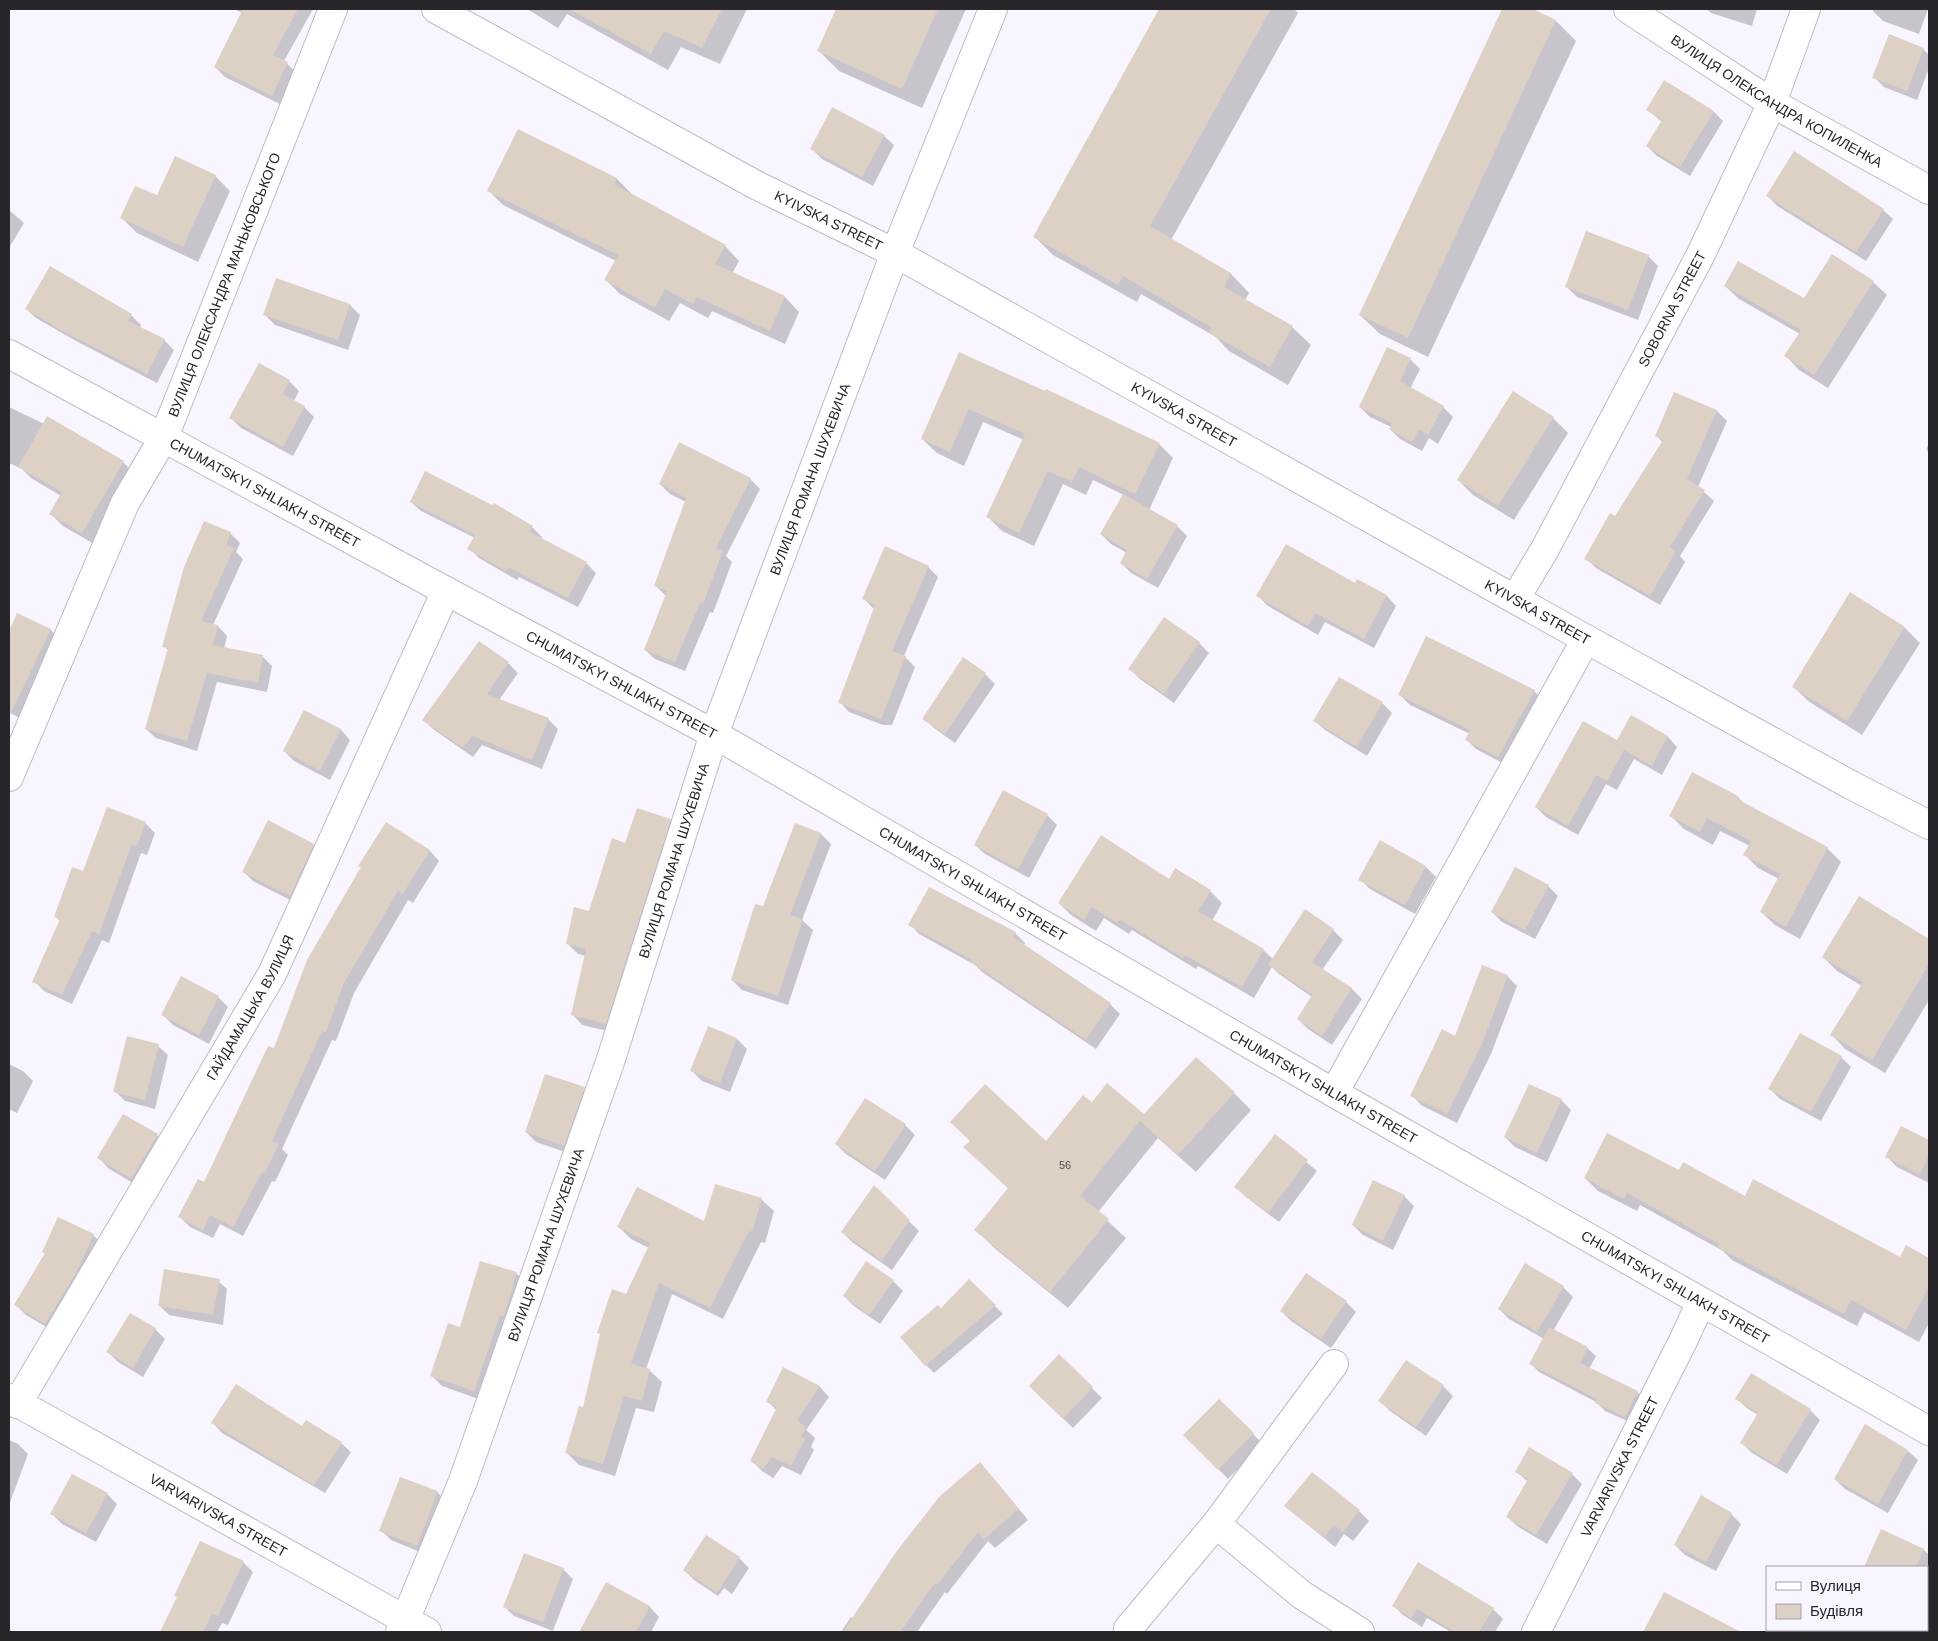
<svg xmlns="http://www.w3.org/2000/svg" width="1938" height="1641" font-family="Arial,sans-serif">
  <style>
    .shadow { fill: #0003 }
    .building { fill: #dcd1c4 }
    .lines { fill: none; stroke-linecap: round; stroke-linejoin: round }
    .minor-casing { stroke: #bfb9c8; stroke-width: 30 }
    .primary-casing { stroke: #bfb9c8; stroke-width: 30 }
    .minor { stroke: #fff; stroke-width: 28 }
    .primary { stroke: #fff; stroke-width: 28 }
    .labels { text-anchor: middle; stroke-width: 4; stroke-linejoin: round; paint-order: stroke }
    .number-label { font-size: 11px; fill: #555051 }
    .street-label { font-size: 14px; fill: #28252b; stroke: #f9f5ff }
  </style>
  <rect width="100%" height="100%" fill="#f9f5ff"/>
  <!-- shadow -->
  <path class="shadow" d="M234,9H310L312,11L284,61L297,73L282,105L225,77L215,67L242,13Z
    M527,9H747L720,64L681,47L668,70L567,14L558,28Z
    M837,9H966L922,108L839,71L819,51Z
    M1161,9H1294L1298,13L1171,240L1231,274L1249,293L1245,300L1292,327L1311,345L1288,385L1229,351L1216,337L1141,294L1137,302L1053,255L1035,237Z
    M1503,9H1530L1556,21L1576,41L1428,357L1380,334L1360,315Z
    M1707,9H1757L1752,26L1711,13Z
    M1874,9H1928L1919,34L1883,21L1873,11Z
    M1923,49L1929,55V68L1917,100L1884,87L1874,77Z
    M1648,110L1714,112L1723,121L1690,176L1657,156L1647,146L1662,122Z
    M884,136L894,145L873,186L822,159L812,149Z
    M215,176L230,191L198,262L137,233L122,218L157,197Z
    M617,179L631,193L630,195L725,246L739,261L732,274L785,297L799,312L785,344L712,311L708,318L680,303L669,321L620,294L606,280L616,261L503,205L489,191Z
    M1768,196L1883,210L1893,219L1866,261L1777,206Z
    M9,210L24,223L9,248Z
    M1648,256L1658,266L1638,320L1577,297L1567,287Z
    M1873,282L1887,295L1828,388L1799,370L1786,356L1800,334L1739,299L1725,286L1804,300Z
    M350,305L360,315L348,350L275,325L265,315Z
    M26,309L131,315L141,325L140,328L164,340L174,350L157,383L76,341L36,318Z
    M960,354L1159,444L1173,458L1149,510L1177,526L1187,536L1158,588L1131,573L1121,563L1127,553L1111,544L1101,534L1124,495L1093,480L1086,495L1063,484L1034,546L1002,531L988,517L1024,440L983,422L964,466L937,453L922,439Z
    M1410,359L1420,369L1410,389L1443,407L1453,417L1438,444L1429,438L1422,451L1400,439L1390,429L1391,427L1370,417L1360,407Z
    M289,381L299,391L294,401L304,407L314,417L293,456L241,428L231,418Z
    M1675,393L1717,411L1727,421L1698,487L1714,501L1680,556L1685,562L1660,605L1596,568L1586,558L1616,518L1663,443L1657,436Z
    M9,407L123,462L135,474L94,544L63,526L51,514L61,496L31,478L22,469L9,463Z
    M1553,418L1568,433L1514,520L1473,495L1458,480Z
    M1929,443V453L1926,449Z
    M750,479L760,489L726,556L732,562L713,613L710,612L685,671L655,659L645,650L666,596L656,586L686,502L670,494L660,484Z
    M411,502L532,527L542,537L541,539L586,563L596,573L578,607L519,577L517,580L479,558L469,548L475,538L421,511Z
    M230,533L240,543L236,552L243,559L213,625L218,626L227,636L224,649L262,656L272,666L267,692L217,682L197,751L156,738L146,729L169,651L164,646Z
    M928,567L938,577L904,656L915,667L892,725H883L849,712L840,702L875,610L864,599Z
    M1356,585L1387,596L1396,606L1374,648L1325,622L1318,635L1268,606L1258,596Z
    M1850,594L1905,628L1920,643L1862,735L1808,701L1793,686Z
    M18,615L51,630L58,638L19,718L9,712V634Z
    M1165,619L1199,643L1209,653L1174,703L1140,679L1130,669Z
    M508,663L518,673L499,700L548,719L558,729L542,769L482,745L473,757L433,729L424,720Z
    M985,674L995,684L955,743L934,728L924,718Z
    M1534,691L1544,701L1508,766L1476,749L1466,739L1470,734L1410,705L1400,695Z
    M1382,703L1392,713L1367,756L1325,730L1315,721Z
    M304,711L341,730L350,740L330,780L294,761L284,751Z
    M1632,716L1668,737L1677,747L1662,775L1634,759L1617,790L1606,784L1578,835L1546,817L1536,807L1617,742Z
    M1738,797L1745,805L1827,848L1841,862L1800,939L1775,925L1761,912L1779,879L1758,868L1745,855L1750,846L1720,831L1713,845L1684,829L1671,816Z
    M1047,815L1057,825L1029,878L985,854L975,845Z
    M670,820L680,830L616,1033L582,1025L573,1015L586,956L578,954L568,944L589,912L626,844Z
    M145,823L155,833L147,855L141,853L109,943L102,940L72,1004L44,991L34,981L60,921L56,917L84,873Z
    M386,824L430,851L439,861L413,903L408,900L354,993L336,1041L332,1040L282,1149L288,1155L275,1182L272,1181L243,1236L220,1224L213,1238L190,1227L180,1217L205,1184L274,1050Z
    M795,825L821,834L831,844L802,920L813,930L788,1005L742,990L732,980L764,907Z
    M1381,842L1426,867L1436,877L1415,914L1370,889L1360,879Z
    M313,845L323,855L300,905L253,881L243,871Z
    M1515,868L1548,886L1558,896L1535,939L1502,922L1492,912Z
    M1176,870L1210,891L1222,903L1212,921L1263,950L1273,959L1333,930L1343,940L1322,970L1352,989L1362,999L1332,1045L1308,1029L1298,1019L1312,997L1279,974L1272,967L1254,998L1198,966L1196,969L1132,930L1129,934L1104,918L1096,931L1071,915L1059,903L1169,880Z
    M1859,898L1929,941V1000L1885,1073L1845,1049L1832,1035L1862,986L1837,971L1823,957Z
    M910,924L1015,933L1025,943L1024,945L1110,1004L1120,1014L1096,1049L982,972L975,965L919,934Z
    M1507,976L1517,986L1491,1054L1457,1123L1421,1105L1412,1095L1456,1038Z
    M218,997L228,1007L209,1044L173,1025L163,1015Z
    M737,1039L747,1049L730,1092L702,1081L692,1071Z
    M158,1046L168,1055L155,1109L125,1101L115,1091Z
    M1841,1057L1851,1067L1821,1121L1780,1099L1770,1089Z
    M9,1064L23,1071L33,1081L17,1113L9,1109Z
    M584,1088L594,1098L574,1155L536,1142L526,1132Z
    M1234,1093L1251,1110L1196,1172L1158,1138L1098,1212L1126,1238L1068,1308L993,1247L976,1229L1009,1189L965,1147L1046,1143L1092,1104L1145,1115Z
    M1561,1100L1571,1110L1547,1162L1515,1147L1505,1137Z
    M905,1125L915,1135L885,1180L846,1154L836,1144Z
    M1902,1128L1929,1142V1183L1897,1167L1887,1157Z
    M157,1135L167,1145L141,1188L108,1168L99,1158Z
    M1275,1136L1317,1171L1279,1222L1246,1197L1236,1187Z
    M1680,1171L1901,1258L1907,1247L1929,1259V1323L1919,1342L1864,1312L1857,1326L1732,1260L1723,1251L1640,1205L1637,1211L1598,1191L1585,1178Z
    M874,1187L919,1231L892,1270L852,1242L842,1232Z
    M1404,1196L1414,1206L1393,1250L1363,1235L1353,1225Z
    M761,1199L774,1211L765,1243L761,1242L723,1319L672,1294L646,1369L649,1370L662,1382L654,1412L636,1408L615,1476L579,1465L566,1452L584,1408L601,1335L599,1333L626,1295L649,1248L631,1239L619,1227L705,1223Z
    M93,1235L103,1245L55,1332L26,1315L16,1305L46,1254L43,1251Z
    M516,1273L526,1283L484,1401L442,1386L432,1376L461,1329Z
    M217,1280L227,1289L223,1325L169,1315L159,1305Z
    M893,1281L903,1291L880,1324L854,1306L844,1296Z
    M969,1281L1003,1314L934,1373L926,1365L941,1310Z
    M1563,1287L1573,1297L1553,1331L1587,1348L1596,1356L1589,1369L1637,1392L1645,1400L1634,1424L1605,1411L1596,1402L1539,1372L1531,1364L1544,1339L1509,1319L1499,1309Z
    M1346,1302L1356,1312L1331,1348L1291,1321L1281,1311Z
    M155,1329L165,1339L143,1377L118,1362L108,1352Z
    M1059,1356L1102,1398L1073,1428L1040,1396Z
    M784,1369L820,1387L829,1397L806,1430L815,1438L811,1447L814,1450L801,1475L782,1466L773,1478L762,1471L752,1461L777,1411L768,1401Z
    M1443,1386L1453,1396L1426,1436L1390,1411L1380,1401Z
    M1737,1399L1810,1410L1820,1420L1787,1474L1752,1453L1742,1443L1758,1415L1747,1408Z
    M1219,1400L1263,1444L1228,1479L1185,1435Z
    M213,1423L303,1427L341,1443L351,1452L325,1493L222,1433Z
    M9,1440L18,1444L28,1454L9,1505Z
    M1908,1451L1918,1460L1888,1513L1845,1489L1835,1479Z
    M1516,1471L1572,1474L1582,1484L1547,1544L1517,1526L1507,1516L1528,1482Z
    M990,1474L1028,1520L995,1548L988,1541L947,1594L945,1592L917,1632H841L851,1617L854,1619Z
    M437,1492L447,1502L427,1555L391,1540L381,1530Z
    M107,1494L117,1504L96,1542L62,1524L52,1514Z
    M1286,1506L1359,1511L1369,1521L1353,1541L1344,1534L1335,1547Z
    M1731,1514L1741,1524L1716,1571L1685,1555L1675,1545Z
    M1881,1531L1924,1550L1929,1555V1569L1927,1575V1567H1871L1867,1563Z
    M739,1558L749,1568L732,1594L724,1588L718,1596L694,1580L684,1570Z
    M243,1562L253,1572L228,1625L222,1623L217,1632H161L178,1598L176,1596Z
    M563,1569L573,1579L553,1631L514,1616L504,1606Z
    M607,1584L650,1607L659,1617L651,1632H580Z
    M1665,1594L1714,1620L1727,1632H1645Z
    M1393,1605L1493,1609L1503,1619L1495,1632H1451L1427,1618L1422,1627L1403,1615Z
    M1927,1622L1929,1623V1632H1890L1891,1630H1927Z"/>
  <!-- building -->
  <path class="building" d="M243,9H298L273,55L288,62L272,96L214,67Z
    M569,9H722L702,48L664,31L651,54Z
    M836,9H938L902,89L817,51Z
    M1159,9H1271L1150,226L1231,273L1224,287L1293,326L1270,367L1209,333L1212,328L1123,276L1118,285L1033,237Z
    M1502,9H1533L1556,20L1408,338L1359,315Z
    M1889,34L1924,48L1907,91L1872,78Z
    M1664,80L1714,111L1680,167L1646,146L1662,120L1646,110Z
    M832,107L885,135L862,177L810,149Z
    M518,129L617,178L614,184L726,245L715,264L785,296L770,331L697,297L693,304L665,289L655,308L604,280L618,255L487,191Z
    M1794,151L1884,209L1856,252L1766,196Z
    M175,156L216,175L183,247L120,218L135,186L157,195Z
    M1586,231L1649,255L1628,310L1565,287Z
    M1832,254L1874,281L1814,375L1784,356L1801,330L1724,286L1738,261L1804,298Z
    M50,266L132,314L128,321L165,339L147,374L64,332L25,309Z
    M276,278L350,304L338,340L263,315Z
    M1387,347L1411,358L1400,381L1444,406L1428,435L1419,429L1412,442L1389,429L1392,423L1359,407Z
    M959,352L1045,391L1046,389L1160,443L1135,494L1079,467L1072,482L1048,471L1019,533L986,517L1025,434L969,409L950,452L921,439Z
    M259,363L290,380L283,394L305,406L283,447L229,418Z
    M1513,391L1554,417L1498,506L1457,480Z
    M1674,392L1717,410L1687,479L1705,490L1670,547L1676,551L1650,596L1584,559L1610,513L1615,516L1663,440L1655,436Z
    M47,416L124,461L82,533L49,514L62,492L18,467Z
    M679,442L751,478L716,548L723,551L703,604L700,603L675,662L644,650L667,591L654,586L686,498L659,484Z
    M425,471L492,505L494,503L533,526L530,532L587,562L568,598L509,568L506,571L467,549L475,535L410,502Z
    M1123,494L1178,525L1147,579L1120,563L1127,550L1100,534Z
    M204,521L231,532L226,545L234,548L201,621L218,625L213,645L263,655L258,683L207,673L187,741L145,729L168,648L162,647L184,567Z
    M1286,544L1355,583L1357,579L1387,595L1364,639L1315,613L1308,626L1256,596Z
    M885,546L929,566L892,651L906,656L881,719L838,703L875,605L862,599Z
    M1850,592L1905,627L1847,721L1792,687Z
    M17,613L51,629L9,717V631Z
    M1164,617L1200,642L1164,694L1128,669Z
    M1426,636L1535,690L1498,757L1465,740L1470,730L1398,695Z
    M479,641L509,662L487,694L549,718L532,760L472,736L463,748L422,720Z
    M963,657L986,673L945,734L922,719Z
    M1339,677L1383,702L1357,747L1313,721Z
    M304,710L341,729L320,771L283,751Z
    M1631,715L1668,736L1652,766L1624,750L1607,781L1596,775L1568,826L1535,807L1583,721L1617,740Z
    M1692,772L1738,796L1737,799L1828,847L1786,927L1760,912L1780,874L1743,855L1751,841L1707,818L1700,832L1669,816Z
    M1003,790L1048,814L1018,869L974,845Z
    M107,807L146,822L137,846L132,844L99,934L92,931L62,995L32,982L60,919L54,917L72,867L83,871Z
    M637,808L671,819L606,1024L571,1015L586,949L566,944L574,907L589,911L612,838L625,843Z
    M268,820L314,844L290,896L242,872Z
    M386,822L430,850L403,894L398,891L344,983L326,1032L322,1031L272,1141L279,1144L265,1173L262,1172L233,1227L210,1215L203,1230L178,1217L198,1179L204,1182L268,1046L274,1048L307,960L361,867L358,866Z
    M795,823L821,833L790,915L803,919L778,996L731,980L755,904L763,906Z
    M1101,835L1169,879L1175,868L1211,890L1198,911L1264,949L1242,987L1185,955L1183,958L1119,919L1117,923L1092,907L1084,920L1058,903Z
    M1380,840L1426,866L1405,905L1358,880Z
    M1515,867L1549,885L1525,930L1491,912Z
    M929,887L1016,932L1013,937L1111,1003L1086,1040L971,962L972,960L908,925Z
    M1859,896L1929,939V964L1872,1060L1830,1035L1863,982L1822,957Z
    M1305,909L1334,929L1312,962L1352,988L1322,1036L1297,1019L1312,995L1268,965Z
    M1482,965L1508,975L1482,1044L1447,1114L1410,1096L1442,1029L1455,1036Z
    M181,976L219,996L199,1035L161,1015Z
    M708,1026L737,1038L720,1083L690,1071Z
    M1800,1033L1842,1056L1811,1112L1768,1089Z
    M127,1036L159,1044L145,1100L113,1092Z
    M1196,1057L1235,1092L1178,1155L1140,1121L1080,1196L1109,1219L1050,1292L974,1230L1008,1188L963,1147L970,1141L950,1122L985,1084L1046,1141L1083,1095L1092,1102L1107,1083L1144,1114Z
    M545,1074L585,1087L564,1146L525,1132Z
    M1529,1084L1562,1099L1537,1153L1504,1137Z
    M865,1098L906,1124L875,1171L835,1144Z
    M123,1114L158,1134L131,1179L97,1158Z
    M1901,1126L1929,1140V1155L1920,1175L1885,1157Z
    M1607,1133L1679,1170L1683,1162L1745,1196L1753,1179L1900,1257L1906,1245L1929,1258V1287L1906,1330L1851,1300L1844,1314L1717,1247L1719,1244L1627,1193L1624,1199L1584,1178Z
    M1275,1134L1308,1160L1268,1213L1234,1187Z
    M1373,1180L1405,1195L1383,1241L1352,1225Z
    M715,1184L762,1198L752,1232L749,1231L710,1308L659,1283L631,1364L650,1369L642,1401L624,1396L603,1464L565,1453L579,1406L583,1407L600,1334L597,1333L612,1289L626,1294L650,1243L617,1227L637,1187L704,1221Z
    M874,1185L910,1220L882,1261L841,1232Z
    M58,1217L94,1234L76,1273L45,1324L14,1305L45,1253L42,1252Z
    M480,1261L517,1272L504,1316L500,1315L474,1391L430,1376L448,1323L460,1327Z
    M866,1261L894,1280L869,1315L843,1296Z
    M1525,1263L1564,1286L1537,1332L1498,1309Z
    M164,1269L220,1279L213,1315L158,1306Z
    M1306,1273L1347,1301L1321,1339L1280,1311Z
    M969,1279L996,1305L925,1366L900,1337L938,1305L941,1308Z
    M130,1313L156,1328L133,1368L106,1352Z
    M1549,1327L1588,1347L1580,1363L1638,1391L1625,1417L1595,1403L1597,1399L1529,1364Z
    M1059,1354L1093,1387L1063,1419L1029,1386Z
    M1406,1360L1444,1385L1416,1427L1378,1401Z
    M783,1367L820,1386L797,1420L806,1428L801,1437L805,1439L791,1466L772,1457L763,1469L750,1461L777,1407L766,1402Z
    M1751,1373L1811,1409L1777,1465L1740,1443L1758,1413L1735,1399Z
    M236,1384L302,1426L306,1420L342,1442L314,1485L211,1423Z
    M1219,1399L1254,1433L1218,1470L1183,1435Z
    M1865,1424L1908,1450L1878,1504L1834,1479Z
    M1529,1447L1573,1473L1536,1535L1506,1517L1528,1479L1515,1472Z
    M980,1462L1019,1509L984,1539L978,1532L937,1585L935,1583L900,1632H843L896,1552L940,1496Z
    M1312,1472L1360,1510L1343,1532L1334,1525L1324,1538L1284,1506Z
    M72,1474L108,1493L86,1533L50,1514Z
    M400,1477L438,1491L417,1546L379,1531Z
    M1701,1495L1732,1513L1706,1562L1674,1545Z
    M1881,1529L1924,1549L1916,1567H1864Z
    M706,1535L740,1557L717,1593L683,1570Z
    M200,1541L244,1561L218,1616L212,1614L203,1632H160L177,1597L174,1596Z
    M524,1553L564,1568L543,1622L503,1607Z
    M1418,1562L1494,1608L1479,1632H1455L1417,1609L1411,1618L1392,1606Z
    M606,1582L650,1606L636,1632H579Z
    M1664,1592L1741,1632H1643Z"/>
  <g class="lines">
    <!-- minor casing -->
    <g class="minor-casing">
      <g id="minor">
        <path id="s1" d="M1628,9L1772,103L1929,190"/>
        <path id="s2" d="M9,354L446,591L714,734L1334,1093L1929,1431"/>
        <path id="s3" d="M1515,599L1545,549L1701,254L1772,103L1806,9"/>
        <path id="s4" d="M9,777L125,503L164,437L333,9"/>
        <path d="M1334,1093L1586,639"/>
        <path id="s5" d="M9,1398L427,1632"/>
        <path id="s6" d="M17,1404L272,974L446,591"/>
        <path d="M1216,1524L1302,1595L1360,1632"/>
        <path d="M1128,1629L1216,1524L1334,1364"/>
        <path id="s7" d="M400,1632L463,1481L610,1062L714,734L895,253L993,9"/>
        <path id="s8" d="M1536,1632L1683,1341L1701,1302"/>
      </g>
    </g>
    <!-- primary casing -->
    <g class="primary-casing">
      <g id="primary">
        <path id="s9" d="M436,9L756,185L895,253L1586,639L1851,785L1929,825"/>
      </g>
    </g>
    <!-- minor -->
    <use href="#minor" class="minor"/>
    <!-- primary -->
    <use href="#primary" class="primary"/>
  </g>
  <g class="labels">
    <!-- number labels -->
    <g class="number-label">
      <text x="1065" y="1169">56</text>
    </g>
    <!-- street labels -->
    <g class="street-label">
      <text dy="5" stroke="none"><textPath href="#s1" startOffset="175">ВУЛИЦЯ ОЛЕКСАНДРА КОПИЛЕНКА</textPath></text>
      <text dy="5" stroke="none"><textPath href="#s9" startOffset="446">KYIVSKA STREET</textPath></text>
      <text dy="5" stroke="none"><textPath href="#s4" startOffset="538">ВУЛИЦЯ ОЛЕКСАНДРА МАНЬКОВСЬКОГО</textPath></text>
      <text dy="5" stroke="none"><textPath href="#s3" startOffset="330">SOBORNA STREET</textPath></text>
      <text dy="5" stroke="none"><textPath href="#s9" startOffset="851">KYIVSKA STREET</textPath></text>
      <text dy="5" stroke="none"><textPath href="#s7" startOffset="1224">ВУЛИЦЯ РОМАНА ШУХЕВИЧА</textPath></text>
      <text dy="5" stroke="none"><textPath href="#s2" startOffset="291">CHUMATSKYI SHLIAKH STREET</textPath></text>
      <text dy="5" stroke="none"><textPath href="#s9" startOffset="1256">KYIVSKA STREET</textPath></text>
      <text dy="5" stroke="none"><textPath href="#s2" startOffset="696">CHUMATSKYI SHLIAKH STREET</textPath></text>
      <text dy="5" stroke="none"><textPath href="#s7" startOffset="819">ВУЛИЦЯ РОМАНА ШУХЕВИЧА</textPath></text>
      <text dy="5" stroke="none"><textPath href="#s2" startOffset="1100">CHUMATSKYI SHLIAKH STREET</textPath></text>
      <text dy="5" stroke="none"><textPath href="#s6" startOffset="460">ГАЙДАМАЦЬКА ВУЛИЦЯ</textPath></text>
      <text dy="5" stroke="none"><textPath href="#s2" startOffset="1505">CHUMATSKYI SHLIAKH STREET</textPath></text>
      <text dy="5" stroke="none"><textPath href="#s7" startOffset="414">ВУЛИЦЯ РОМАНА ШУХЕВИЧА</textPath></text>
      <text dy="5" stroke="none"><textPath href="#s2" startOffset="1910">CHUMATSKYI SHLIAKH STREET</textPath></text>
      <text dy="5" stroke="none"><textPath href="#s8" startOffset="185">VARVARIVSKA STREET</textPath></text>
      <text dy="5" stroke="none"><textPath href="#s5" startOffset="240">VARVARIVSKA STREET</textPath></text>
    </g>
  </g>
  <!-- border -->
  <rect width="1938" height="1641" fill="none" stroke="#28252b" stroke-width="20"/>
  <!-- legend -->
  <rect x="1766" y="1566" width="162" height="65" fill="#f9f5ff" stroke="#a5a2aa"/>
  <rect x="1776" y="1582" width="25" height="8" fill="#ffffff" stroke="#a5a2aa"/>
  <text x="1810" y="1591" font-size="15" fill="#28252b">Вулиця</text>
  <rect x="1776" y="1604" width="25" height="15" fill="#dcd1c4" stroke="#a5a2aa"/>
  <text x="1810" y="1616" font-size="15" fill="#28252b">Будівля</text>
</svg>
